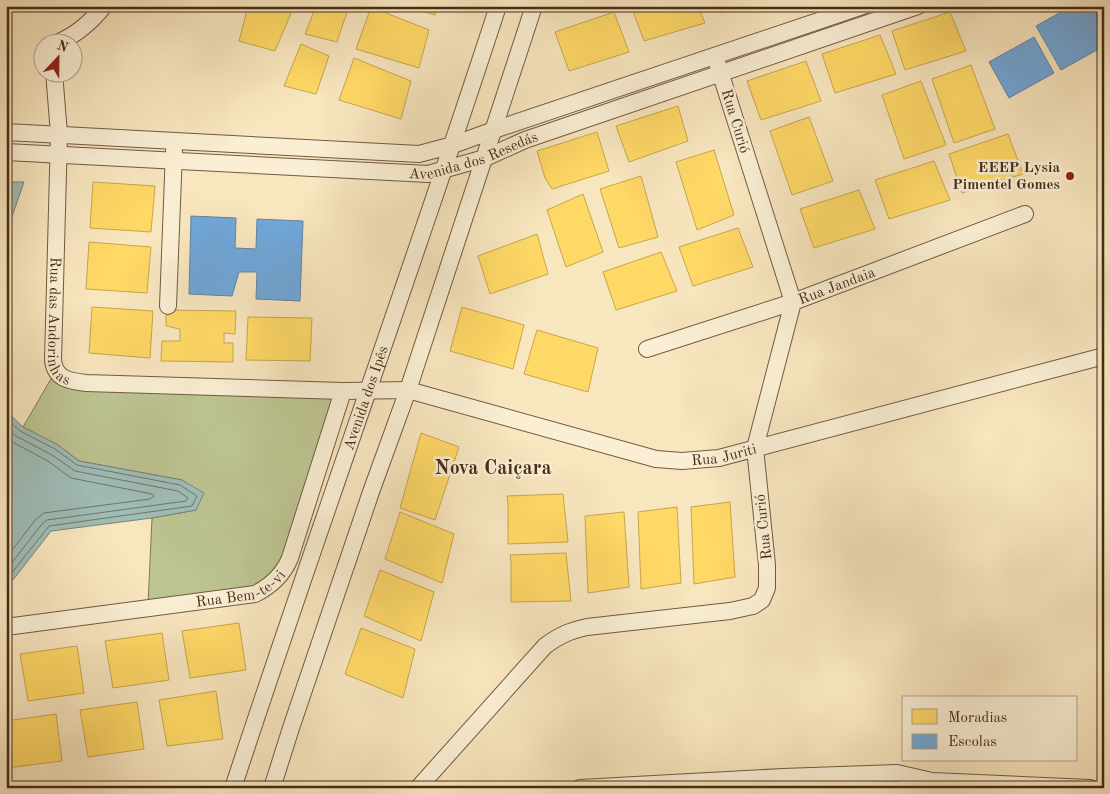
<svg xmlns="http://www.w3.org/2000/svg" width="1110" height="794" font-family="'Old Standard TT',serif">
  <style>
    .green { fill: #bdc592; stroke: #827854 }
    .water { fill: #9fbeb8; stroke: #7b8478 }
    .homes { fill: #ffd966; stroke: #c8a54e }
    .schools { fill: #6fa8dc; stroke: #6383a1 }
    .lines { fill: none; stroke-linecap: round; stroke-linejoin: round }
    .shore { stroke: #727568; stroke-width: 1 }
    .minor-casing { stroke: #725a41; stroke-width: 18 }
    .minor { stroke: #faefd5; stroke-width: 16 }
    .poi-dot { fill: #8f2418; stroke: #faefd5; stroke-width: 2 }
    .labels { text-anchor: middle; stroke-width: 5; stroke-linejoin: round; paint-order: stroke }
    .street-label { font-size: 15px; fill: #462c17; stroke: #faefd5 }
    .poi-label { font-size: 15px; font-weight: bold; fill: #462c17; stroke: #faefd5; text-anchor: end }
    .district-label { font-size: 20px; font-weight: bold; fill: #462c17; stroke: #faefd5 }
  </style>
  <rect width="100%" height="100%" fill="#f8e6bf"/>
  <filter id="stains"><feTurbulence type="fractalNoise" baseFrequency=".004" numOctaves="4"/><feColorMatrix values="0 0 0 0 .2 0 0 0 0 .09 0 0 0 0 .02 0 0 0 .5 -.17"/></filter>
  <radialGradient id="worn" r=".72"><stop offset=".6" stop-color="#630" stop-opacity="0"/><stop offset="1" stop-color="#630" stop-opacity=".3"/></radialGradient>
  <!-- green -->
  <path class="green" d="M52,377L342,393L288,557L253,590L148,605L152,518L196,510L182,480L79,461L58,445L23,427Z"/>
  <!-- water -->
  <path class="water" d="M6,182H24L6,234Z
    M6,411L23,427L58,445L79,461L182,480L204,493L196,510L152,518L51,531L13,580L6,582Z"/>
  <!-- homes -->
  <path class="homes" d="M248,6H294L275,51L239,41Z
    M316,6H349L337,42L305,34Z
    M405,6H437L435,15Z
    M631,6H698L705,23L644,41Z
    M719,6H744L721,13Z
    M371,7L429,30L419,68L356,49Z
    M614,12L629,52L569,71L555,32Z
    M950,12L966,51L905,70L892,31Z
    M880,35L896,74L835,93L822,54Z
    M301,44L329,56L316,94L284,86Z
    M354,58L411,81L401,119L339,100Z
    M806,61L821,101L761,120L747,81Z
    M971,65L995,129L954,143L932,79Z
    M921,81L946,145L904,159L882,95Z
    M678,106L688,141L629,162L616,126Z
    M809,117L833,181L792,195L770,131Z
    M597,132L609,171L552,189L545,178L537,151Z
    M1008,134L1023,174L962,193L949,154Z
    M714,150L734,215L697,230L676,162Z
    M934,161L950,200L889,219L875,180Z
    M641,176L658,237L619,248L600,189Z
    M93,182L155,186L151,232L90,228Z
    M859,190L875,229L814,248L800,209Z
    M583,194L603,252L566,267L547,210Z
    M738,228L753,267L693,286L679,247Z
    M537,234L548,274L490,294L478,256Z
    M89,242L151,247L147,293L86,289Z
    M661,252L677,291L616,310L603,272Z
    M92,307L153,311L150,358L89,353Z
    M462,307L524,325L513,369L450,351Z
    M166,310L236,311L235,334L224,333V343H233V362L161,361L162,341H180V329L166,326Z
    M248,317L312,318L310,361L246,360Z
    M537,330L598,348L588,392L524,374Z
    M421,433L459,447L435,520L400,508Z
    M563,494L568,542L508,544V504L507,496Z
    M730,502L735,577L694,584L691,507Z
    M677,507L681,583L641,589L638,512Z
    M400,512L454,534L442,583L385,559Z
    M624,512L629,587L588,593L585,516Z
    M566,553L571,601L511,602V563L510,555Z
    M380,570L434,592L421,641L364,616Z
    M239,623L246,670L190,678L182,631Z
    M361,628L415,649L403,698L345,674Z
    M162,633L169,680L113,688L105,641Z
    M77,646L84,693L28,701L20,654Z
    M216,691L223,739L167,746L159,700Z
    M137,702L144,749L88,757L80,710Z
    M56,714L62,761L6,768V721Z"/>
  <!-- schools -->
  <path class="schools" d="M1072,6H1104V46L1061,70L1036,26Z
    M1034,37L1054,73L1009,98L989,62Z
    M191,216L236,218L235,248L256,249L257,219L303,221L300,301L256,299L257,272H239L232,296L189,294Z"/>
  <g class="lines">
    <!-- shore -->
    <path class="shore" d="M6,418L20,431L55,449L77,465L180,485L197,496L192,506L49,526L10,575L6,577
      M6,427L16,436L52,455L75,471L178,491L188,498L186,501L47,520L42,524L6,570
      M6,437L14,443L48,461L71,478L152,494L154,496L150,499L44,513L36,519L6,558"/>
    <!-- minor casing -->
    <g class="minor-casing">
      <g id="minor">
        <path d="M59,42C78,34 91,22 104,6"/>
        <path id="s1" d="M54,72L59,134L53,360C55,379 69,381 86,383L343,391L408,390L656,459L682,461L719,458L1104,356"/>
        <path d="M6,132L419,154L453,145L494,130L863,6"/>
        <path id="s2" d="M6,152L428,174L485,158L525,140L918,6"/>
        <path d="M168,306L174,151"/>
        <path id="s3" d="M647,349L793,302L1025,214"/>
        <path id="s4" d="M6,627L255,594C271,586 283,575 290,558L343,391"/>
        <path id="s5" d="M233,788C319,526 413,268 498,6"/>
        <path d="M272,788L291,728L371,492L408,390L534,6"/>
        <path d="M418,788L545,646C560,635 569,631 587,627L730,611L753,606L762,600L767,588V565L755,448L793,302L715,56"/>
        <path d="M580,788L783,777L897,773L932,781L1090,788"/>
      </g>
    </g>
    <!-- minor -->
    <use href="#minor" class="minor"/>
  </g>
  <!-- markers -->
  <circle class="poi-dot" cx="1070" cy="176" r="5"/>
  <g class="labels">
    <!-- street labels -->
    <g class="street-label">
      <text transform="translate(736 121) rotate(73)" y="5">Rua Curió</text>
      <text dy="5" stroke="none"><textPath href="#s2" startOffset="471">Avenida dos Resedás</textPath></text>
      <text dy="5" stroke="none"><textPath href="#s3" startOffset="200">Rua Jandaia</textPath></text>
      <text dy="5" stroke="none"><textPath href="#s1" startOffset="251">Rua das Andorinhas</textPath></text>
      <text dy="5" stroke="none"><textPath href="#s5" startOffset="412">Avenida dos Ipês</textPath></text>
      <text dy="5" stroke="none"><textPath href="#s1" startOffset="981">Rua Juriti</textPath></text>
      <text transform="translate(763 527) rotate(-96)" y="5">Rua Curió</text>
      <text dy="5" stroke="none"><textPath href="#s4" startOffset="239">Rua Bem-te-vi</textPath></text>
    </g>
    <!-- poi labels -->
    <g class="poi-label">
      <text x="1060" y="172">EEEP Lysia<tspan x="1060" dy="17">Pimentel Gomes</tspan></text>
    </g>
    <!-- district labels -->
    <g class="district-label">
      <text x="493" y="474">Nova Caiçara</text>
    </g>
  </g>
  <!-- margin -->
  <rect width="1110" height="794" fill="none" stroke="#f8e6bf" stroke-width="25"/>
  <rect x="8" y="8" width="1095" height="779" fill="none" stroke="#462c17" stroke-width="2.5"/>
  <rect x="12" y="12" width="1085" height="769" fill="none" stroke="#462c17"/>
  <!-- legend -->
  <rect x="902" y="696" width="175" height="65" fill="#faefd5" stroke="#b2a189"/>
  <rect x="912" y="709" width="25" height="15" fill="#ffd966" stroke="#b2a189"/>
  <text x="948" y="722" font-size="15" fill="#462c17">Moradias</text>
  <rect x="912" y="734" width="25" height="15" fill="#6fa8dc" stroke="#b2a189"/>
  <text x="948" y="746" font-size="15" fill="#462c17">Escolas</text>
  <!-- north arrow -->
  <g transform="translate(58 58) rotate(22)"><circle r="24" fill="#faefd5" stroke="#b2a189"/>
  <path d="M0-4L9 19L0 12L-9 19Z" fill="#8f2418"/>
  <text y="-8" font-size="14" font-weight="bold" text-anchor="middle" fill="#462c17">N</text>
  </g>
  <rect width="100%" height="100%" filter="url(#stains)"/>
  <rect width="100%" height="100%" fill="url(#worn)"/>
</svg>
